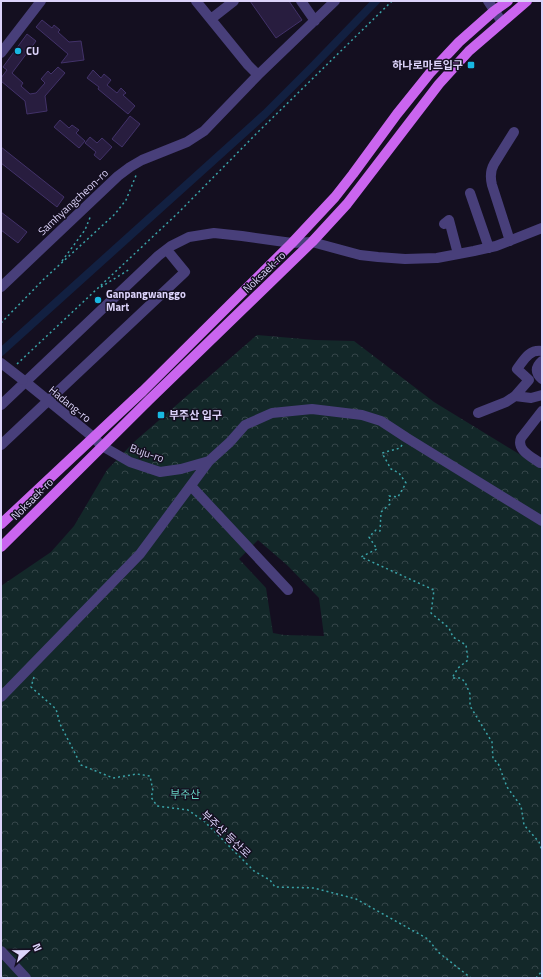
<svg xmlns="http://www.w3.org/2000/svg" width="543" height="979" font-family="'Titillium Web','Noto Sans KR',sans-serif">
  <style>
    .forest { fill: url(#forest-crowns); fill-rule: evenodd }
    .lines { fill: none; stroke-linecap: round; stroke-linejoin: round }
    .canal { stroke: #122041; stroke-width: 8 }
    .building { fill: #281d3f; stroke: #423269 }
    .path { stroke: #3aa2a7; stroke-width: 1.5; stroke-dasharray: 2 3; stroke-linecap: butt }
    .minor { stroke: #483f7a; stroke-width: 10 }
    .major { stroke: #ca65ef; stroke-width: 10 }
    .minor-bridge { stroke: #483f7a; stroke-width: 10 }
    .poi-dot { fill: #18b8e2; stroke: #140f20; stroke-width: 1.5 }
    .labels { text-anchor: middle; stroke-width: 3; stroke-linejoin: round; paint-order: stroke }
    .poi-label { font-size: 11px; font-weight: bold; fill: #dcd3fa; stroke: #140f20; text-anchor: start }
    .street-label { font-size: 11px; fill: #dcd3fa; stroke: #140f20 }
    .park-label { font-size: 11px; fill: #67d3c3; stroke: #140f20 }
  </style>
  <defs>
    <pattern id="forest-crowns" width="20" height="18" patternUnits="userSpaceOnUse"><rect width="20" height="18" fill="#132829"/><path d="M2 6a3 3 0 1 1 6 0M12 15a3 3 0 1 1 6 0" fill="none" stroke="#354649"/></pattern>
  </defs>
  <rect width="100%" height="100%" fill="#140f20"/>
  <!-- forest -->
  <path class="forest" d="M257,335L315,340L354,341L434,402L542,468V978H1V586L51,552L74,526L107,470L134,442ZM258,540L287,565L319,598L324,636L284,635L273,633L266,588L239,559Z"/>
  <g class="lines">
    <!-- canal -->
    <path class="canal" d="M1,352L265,114L314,65L376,1"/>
  </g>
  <!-- building -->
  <path class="building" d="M250,1H289L302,20L276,38Z
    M42,20L52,28L54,25L60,30L58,32L69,42L81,41L84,60L61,63L68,54L36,27Z
    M27,34L36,41L12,73L23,83L21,86L30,94L36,93L45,83L41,79L48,71L51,74L58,67L65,73L45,96L47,111L27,114L25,101L1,81V78L7,70L3,67Z
    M93,70L101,78L104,74L111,80L107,85L117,93L121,88L126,93L123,95L135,106L128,114L98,89L99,87L87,78Z
    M130,116L140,124L122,147L112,139Z
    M60,120L69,128L72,125L79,130L76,133L85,141L79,148L54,127Z
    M90,137L97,143L102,138L112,147L100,160L94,155L96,152L85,143Z
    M1,147L64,197L57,207L1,163Z
    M1,212L27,232L18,243L1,230Z"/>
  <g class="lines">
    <!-- path -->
    <path class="path" d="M62,261L85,230L91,215
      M101,287L130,269
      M1,323L44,279L115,214L126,200L137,173
      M17,364L178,213L258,132L392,1
      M402,445L400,448L382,453L391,469L399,473L406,483L398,497L389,496L390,504L381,512L380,531L376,530L369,537L377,549L361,557L434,590L431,613L449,628L453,637L466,645L468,660L458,668L452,678H461L465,682L470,694V706L492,742L493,759L498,763L507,787L521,806L524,825L539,842L542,851
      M34,677L31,687L56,709L60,724L81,765L113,778L137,774L150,776L153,791L151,797L157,806L188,810L205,822L254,871L270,880L275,887L314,888L356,899L428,939L438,952L471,978
      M536,978L542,971"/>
    <!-- minor -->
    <path class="minor" d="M196,1L248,65L258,75
      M301,1L315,21
      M488,1L502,22
      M211,19L234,1
      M1,53L41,1
      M470,193L489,248
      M444,224L449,220L458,254
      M510,241L492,185C490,177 490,171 494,164L514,132
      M1,287L118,176L130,167L142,160L187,142L204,131L258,75L335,1
      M542,361C535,367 535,373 542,379
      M23,380L93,437L102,446L130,462L160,472L181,469L209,461
      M515,396L531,398L542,395
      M1,405L158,256L171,246L189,237L214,233L242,236L292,243L312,242L360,255L378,257L405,259L437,258L474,251L496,246L542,228
      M542,411L521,438C516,450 532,457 540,463H542
      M478,413L506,402L515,396L529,380L517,369C524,360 529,349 542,351
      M1,445L185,272L167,250
      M191,486L288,590
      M1,697L140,554L209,461L230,442L245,425L272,413L312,409L362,415L381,421L407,438L542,521
      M1,951L26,978"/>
    <!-- major -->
    <path class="major" d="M1,524L143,391L292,243L335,197L353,174L397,114L430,73L459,42L494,11L508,1
      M1,547L149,400L312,242L347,204L439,84L469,51L527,1"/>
    <!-- minor-bridge -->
    <path class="minor-bridge" d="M1,363L23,380"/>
  </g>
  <!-- markers -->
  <g class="poi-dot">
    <circle cx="18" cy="51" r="4"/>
    <rect x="467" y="61" width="8" height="8" rx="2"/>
    <circle cx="98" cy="300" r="4"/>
    <rect x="157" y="411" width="8" height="8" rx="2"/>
  </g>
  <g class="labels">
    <!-- poi labels -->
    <g class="poi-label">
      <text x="26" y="55">CU</text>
      <text x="463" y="69" text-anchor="end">하나로마트입구</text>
      <text x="106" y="298">Ganpangwanggo<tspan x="106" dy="13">Mart</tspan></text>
      <text x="169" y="419">부주산 입구</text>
    </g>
    <!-- street labels -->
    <g class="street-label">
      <text transform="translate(73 202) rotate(-43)" y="4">Samhyangcheon-ro</text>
      <text transform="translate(264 272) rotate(-44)" y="4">Noksaek-ro</text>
      <text transform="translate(70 404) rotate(39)" y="4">Hadang-ro</text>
      <text transform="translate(147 453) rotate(19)" y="4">Buju-ro</text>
      <text transform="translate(32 499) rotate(-45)" y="4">Noksaek-ro</text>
      <text transform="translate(226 834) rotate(43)" y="4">부주산 등산로</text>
    </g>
    <!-- park labels -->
    <g class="park-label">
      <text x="185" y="798">부주산</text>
    </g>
  </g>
  <!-- border -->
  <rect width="543" height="979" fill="none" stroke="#dcd3fa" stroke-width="4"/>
  <!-- north arrow -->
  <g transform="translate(28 951) rotate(68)" stroke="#140f20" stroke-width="3" paint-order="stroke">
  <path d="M0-3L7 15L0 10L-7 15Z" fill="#dcd3fa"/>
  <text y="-6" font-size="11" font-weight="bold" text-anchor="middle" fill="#dcd3fa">N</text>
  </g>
</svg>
